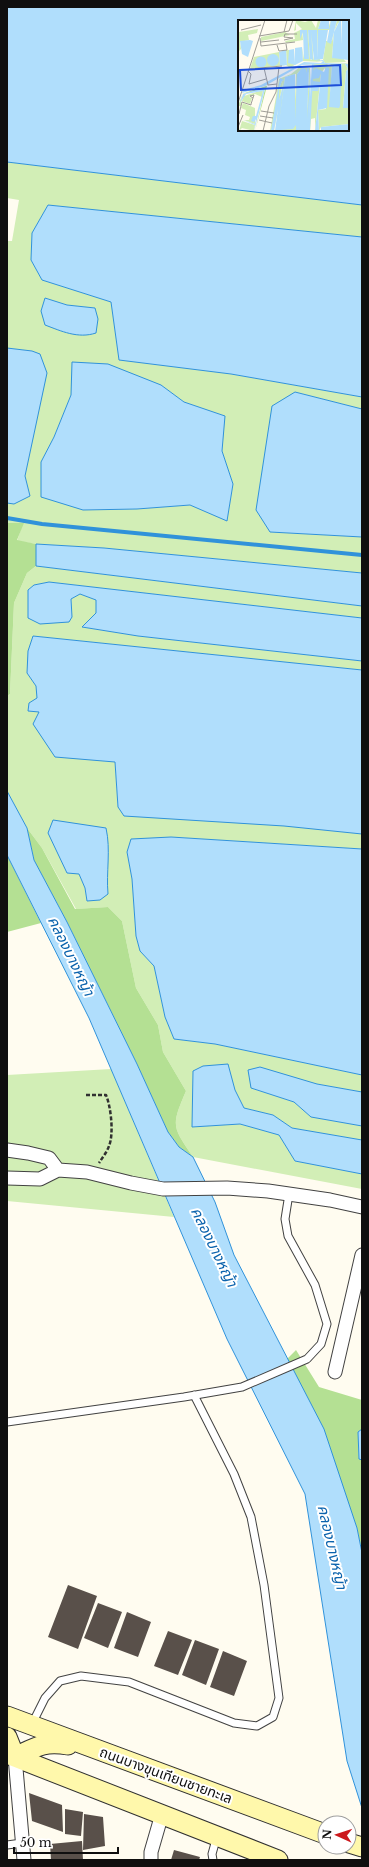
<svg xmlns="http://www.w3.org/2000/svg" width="369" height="1867" font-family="'Libre Baskerville','Noto Sans Thai',serif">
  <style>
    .green { fill: #d2eeb6; fill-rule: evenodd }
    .forest { fill: #b4e093 }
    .water { fill: #b0defc; stroke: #3092da; fill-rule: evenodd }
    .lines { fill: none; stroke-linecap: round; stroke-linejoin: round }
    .stream { stroke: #3092da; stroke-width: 4 }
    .building { fill: #59504a }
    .lane-casing { stroke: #424242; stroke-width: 9 }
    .street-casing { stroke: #424242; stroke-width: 15 }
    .secondary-casing { stroke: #313131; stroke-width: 21 }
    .path { stroke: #313131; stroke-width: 2.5; stroke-dasharray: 4 2; stroke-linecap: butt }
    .lane { stroke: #fff; stroke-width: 7 }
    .street { stroke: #fff; stroke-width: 13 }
    .secondary { stroke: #fff8ab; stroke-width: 19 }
    .labels { text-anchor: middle; stroke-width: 4; stroke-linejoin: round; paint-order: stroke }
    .street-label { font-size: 14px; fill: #0f0f0f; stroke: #fff }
    .water-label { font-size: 15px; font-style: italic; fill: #0b63ad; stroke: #fff }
    .inset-river { fill: none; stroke: #b0defc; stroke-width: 2 }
    .inset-road { fill: none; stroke: #9f9d96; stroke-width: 1 }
    .view { fill: #1d4ed8; fill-opacity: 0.15; stroke: #1d4ed8; stroke-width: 2 }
    .inset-edge { fill: none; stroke: #0f0f0f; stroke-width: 2 }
  </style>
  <rect width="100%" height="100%" fill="#fffcf0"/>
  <!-- green -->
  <path class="green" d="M7,162L362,205V237L48,205L32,233L31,260L42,280L111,302L119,360L231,374L362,397V409L295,392L270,532L362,537V573L104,548L36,544L17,541L23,523H7V503H14L30,496L25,476L31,447L32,351L7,348V241H12L19,200L7,198ZM45,298L67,305L95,308L41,311ZM161,385L184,402L224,416L222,451L233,484L227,520L190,505L137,509L83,510L41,462L54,437L71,395Z
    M36,566L362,606V618L49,582L34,585L28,590L72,617L71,599L80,594L96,600V613L82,627L138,636L362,661V670L33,636L27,673L36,686L40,711L103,761L115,762L118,807L362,834V849L171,837L127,852L132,879L136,936L140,951L154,966L165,1017L174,1039L215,1044L362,1075V1092L317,1084L251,1088L294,1102L311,1117L362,1126V1140L292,1128L273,1115L244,1108L235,1090L193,1071L192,1127L240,1124L279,1135L295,1161L362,1174V1189L193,1157C172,1126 171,1126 186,1091L163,1052L158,1025L136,988L122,921L108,907L76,909L42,848L27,828L7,791V696L10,694L14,603L27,573ZM95,827L106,828C111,850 106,872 108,894L87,901L85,888L79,874Z
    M111,1069L174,1217L7,1201V1075Z"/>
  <!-- forest -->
  <path class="forest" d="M7,523H24L17,540L36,544V566L27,573L14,603L10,694L7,696Z
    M27,828L42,848L75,909L108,907L122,921L136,988L158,1025L163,1052L186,1091C171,1126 172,1126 193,1157L179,1147L168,1132L137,1064L67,922L34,860Z
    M7,855L41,923L7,932Z
    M296,1350L319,1387L362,1400V1429L358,1432L359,1459L362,1460V1553L357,1528L287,1359Z"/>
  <!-- water -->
  <path class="water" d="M7,7H362V205L7,162ZM239,21H348V130H239Z
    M48,205L362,237V397L231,374L119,360L111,302L42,280L31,260L32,233Z
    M45,298L67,305L95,308L98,319L96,333C78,339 61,331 45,325L41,311Z
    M7,348L32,351L40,354L47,373L25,476L30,496L14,504L7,503Z
    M72,362L108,364L161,385L184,402L225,416L222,451L233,484L227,521L190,505L137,509L83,510L41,497V462L54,437L71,395Z
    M295,392L362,409V537L270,532L256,510L272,406Z
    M36,544L104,548L362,573V606L36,566Z
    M49,582L362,618V661L138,636L82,627L96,613V600L80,594L71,599L72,617L69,622L40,624L28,618V590L34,585Z
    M33,636L362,670V834L284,826L124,816L118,807L115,762L55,757L33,724L39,712L28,711L29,703L37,698L36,686L27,673L28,651Z
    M7,791L27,828L34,860L67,922L137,1064L168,1132L179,1147L193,1157L215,1202L234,1255L324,1429L357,1528L362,1553V1808L347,1761L305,1494L227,1339L89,1018L7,855Z
    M53,820L106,828C111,850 106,872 108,894L100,900L87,901L85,888L79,874L67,873L48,833Z
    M171,837L362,849V1075L215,1044L174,1039L165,1017L154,966L140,951L136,936L132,879L127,852L131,839Z
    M228,1064L235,1090L244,1108L273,1115L292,1128L362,1140V1174L295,1161L279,1135L240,1124L192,1127L193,1071L203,1066Z
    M260,1067L317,1084L362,1092V1126L311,1117L294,1102L251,1088L248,1070Z
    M362,1429V1460L359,1459L358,1432Z"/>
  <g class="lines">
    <!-- stream -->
    <path class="stream" d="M7,518L42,524L362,555"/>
  </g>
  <!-- building -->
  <path class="building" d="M68,1585L97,1596L78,1649L48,1637Z
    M98,1603L122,1612L108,1648L84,1638Z
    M127,1612L151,1622L138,1657L114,1648Z
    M168,1631L192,1640L178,1675L154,1666Z
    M195,1640L219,1649L206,1685L182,1675Z
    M223,1651L247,1661L234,1696L210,1687Z
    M29,1793L62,1805L63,1832L32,1821Z
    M65,1809L83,1812L81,1836L65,1834Z
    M84,1814L103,1817L105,1846L83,1850Z
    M82,1841L83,1860H51L50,1844Z
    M174,1850L200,1857L199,1860H171Z"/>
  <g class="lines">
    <!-- lane casing -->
    <g class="lane-casing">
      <path id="lane" d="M7,1422L184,1397L242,1387L307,1359L321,1344L327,1324L315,1285L288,1236L285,1219L289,1194
        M32,1724L45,1698L60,1681L81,1676L129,1682L234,1723L257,1726L273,1717L279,1698L264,1585L251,1517L234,1474L194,1395
        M7,1845L22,1843
        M213,1860L212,1854L217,1836"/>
    </g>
    <!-- street casing -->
    <g class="street-casing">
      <path id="street" d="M7,1150L28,1153L49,1158L58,1170
        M7,1178L40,1179L58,1170L87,1172L131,1183L163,1189L227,1188L268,1191L330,1200L362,1207
        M335,1372L362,1255
        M15,1757L24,1860
        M151,1860V1852L162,1814"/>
    </g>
    <!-- secondary casing -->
    <g class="secondary-casing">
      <path id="secondary" d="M7,1716L325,1834
        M7,1737L15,1757C36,1747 43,1741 68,1745
        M7,1754L278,1860
        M349,1843L362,1847"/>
    </g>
    <!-- path -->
    <path class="path" d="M86,1095H106C111,1107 114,1134 109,1146C107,1152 102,1158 99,1163"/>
    <!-- lane -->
    <use href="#lane" class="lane"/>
    <!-- street -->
    <use href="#street" class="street"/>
    <!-- secondary -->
    <use href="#secondary" class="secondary"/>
  </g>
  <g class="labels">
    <!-- street labels -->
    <g class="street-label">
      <text transform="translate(166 1775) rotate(20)" y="5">ถนนบางขุนเทียนชายทะเล</text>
    </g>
    <!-- water labels -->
    <g class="water-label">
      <text transform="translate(71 956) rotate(64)" y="5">คลองบางหญ้า</text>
      <text transform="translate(214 1247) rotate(64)" y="5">คลองบางหญ้า</text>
      <text transform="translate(332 1547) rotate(77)" y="5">คลองบางหญ้า</text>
    </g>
  </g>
  <!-- overview -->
  <g transform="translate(238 20)">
    <rect width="111" height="111" fill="#fffcf0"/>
    <path d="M58,0L67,2L73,0L78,8L80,0H83L80,9H90L93,0L92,10H81L82,41H79L85,42L65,41L64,27L66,39H71L64,10L65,20L48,23L47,21L57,19L56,13L64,9L58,3V10L56,11ZM70,10H73L74,40L72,39ZM74,10H79L80,39L76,40L75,36ZM99,0L103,2L100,3L96,12L94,38L103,37L104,0L103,36L108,42L87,43L85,40L88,21H94ZM0,8L1,12L20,9L19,13L10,15L11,20L2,22L3,29L0,32ZM47,12L52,15L23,21V17ZM57,28L58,44L52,48L48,45L12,49L16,37L41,32L42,45L49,44L48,30H51L53,42L57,44ZM111,43L107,44L110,49L108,51L105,87L111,88V104L83,107L81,111L80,90L88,89L87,48L83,53L77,111V98L73,99L72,111H68L71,52H69L65,111L68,50L64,49L59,54L58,111H39L45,61L36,111L41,68L44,61L46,60L43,61L42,63L38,91L35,108L32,111L41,59L53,54L63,46L72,48L71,110L75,44H89L91,46L93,44ZM103,44L92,78L94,45ZM58,54L56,108L41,109L47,57ZM25,70L24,77L17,74L11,77L14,78L12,84L4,81L3,86H0L4,75L3,83L6,76ZM5,83L17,88V104L6,100H11L12,97L7,95L8,90L3,88ZM4,101L17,105L16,111L4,108L1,111Z" fill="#d2eeb6" fill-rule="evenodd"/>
    <path d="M31,65L29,66L17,111L27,69L4,74Z" fill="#b4e093"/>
    <path d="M83,0H91V9H80ZM93,0H99L93,24L89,22ZM102,0H103V25L104,0H111L110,40L94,38L96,12ZM62,10H69L71,39H66L65,12L62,19ZM70,10H79L80,38V10H90L85,39L76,40L73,11L75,40L72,39ZM12,20L15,21L10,37L4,34L2,21ZM64,27L65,41L57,45L50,43L51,30L56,29L57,43V28ZM48,30L49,45L42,46L41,32ZM29 40a6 6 0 1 1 12 0a6 6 0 1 1-12 0ZM17.5 42a5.5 5.5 0 1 1 11 0a5.5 5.5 0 1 1-11 0ZM85,40L87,43H111L64,45L27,66L4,73L5,70L23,65L66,42L83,43L85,41H77ZM104,44L102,86L101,88L91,87L94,45ZM107,44H111V88H105L108,51L110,49ZM88,47L91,48L89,88L80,90L81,111H77L82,65L80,71H74L75,61L82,62L83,53L81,58L75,59V51L78,48L86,52ZM64,48L68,49L69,53V48L71,49L69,99L73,48L71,111H58V105L55,109L43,110L53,111H37L40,88L36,111H33L42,58L46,60L44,61L41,69V80L46,62L40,110L47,57L57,54V100L59,54ZM25,68L27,69L16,111L17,105L5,100L17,104L18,99L16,102L13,101L15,96H18L25,71L8,74L2,83L5,74ZM111,104V110L83,111V107Z" fill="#b0defc"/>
    <path class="inset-river" d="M71,111L75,43"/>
    <path class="inset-road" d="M3,10L23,5M46,12L49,0M21,16L51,11L55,0M46,17L55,18L46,20M46,17L47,14H59M22,18L23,26L57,22M23,22L41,20M39,25L41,31L49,30L48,24M26,48L30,65L39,64M11,49L44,46M10,51L13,54L11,64L28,59M0,83L27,0M23,91L36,93M1,94L4,82L13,85V84L16,75L12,76L15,78M22,96L35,98M21,100L34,103M0,107L5,95M25,111L31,86L38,72L41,47"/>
    <path class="view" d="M102,45L103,65L3,70L2,50Z"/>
    <rect width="111" height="111" class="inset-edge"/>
  </g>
  <!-- border -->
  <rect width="369" height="1867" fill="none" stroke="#0f0f0f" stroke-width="16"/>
  <!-- north arrow -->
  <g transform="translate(337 1835) rotate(273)"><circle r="19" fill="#ffffff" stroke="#9f9f9f"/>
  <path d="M0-3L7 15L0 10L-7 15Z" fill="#cc191d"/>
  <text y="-6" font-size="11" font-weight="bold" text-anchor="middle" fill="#0f0f0f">N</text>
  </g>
  <!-- scale -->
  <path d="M14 1847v6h104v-6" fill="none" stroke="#0f0f0f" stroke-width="2"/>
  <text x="20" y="1847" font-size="12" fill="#0f0f0f" stroke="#ffffff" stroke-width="3" paint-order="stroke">50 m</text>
</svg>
